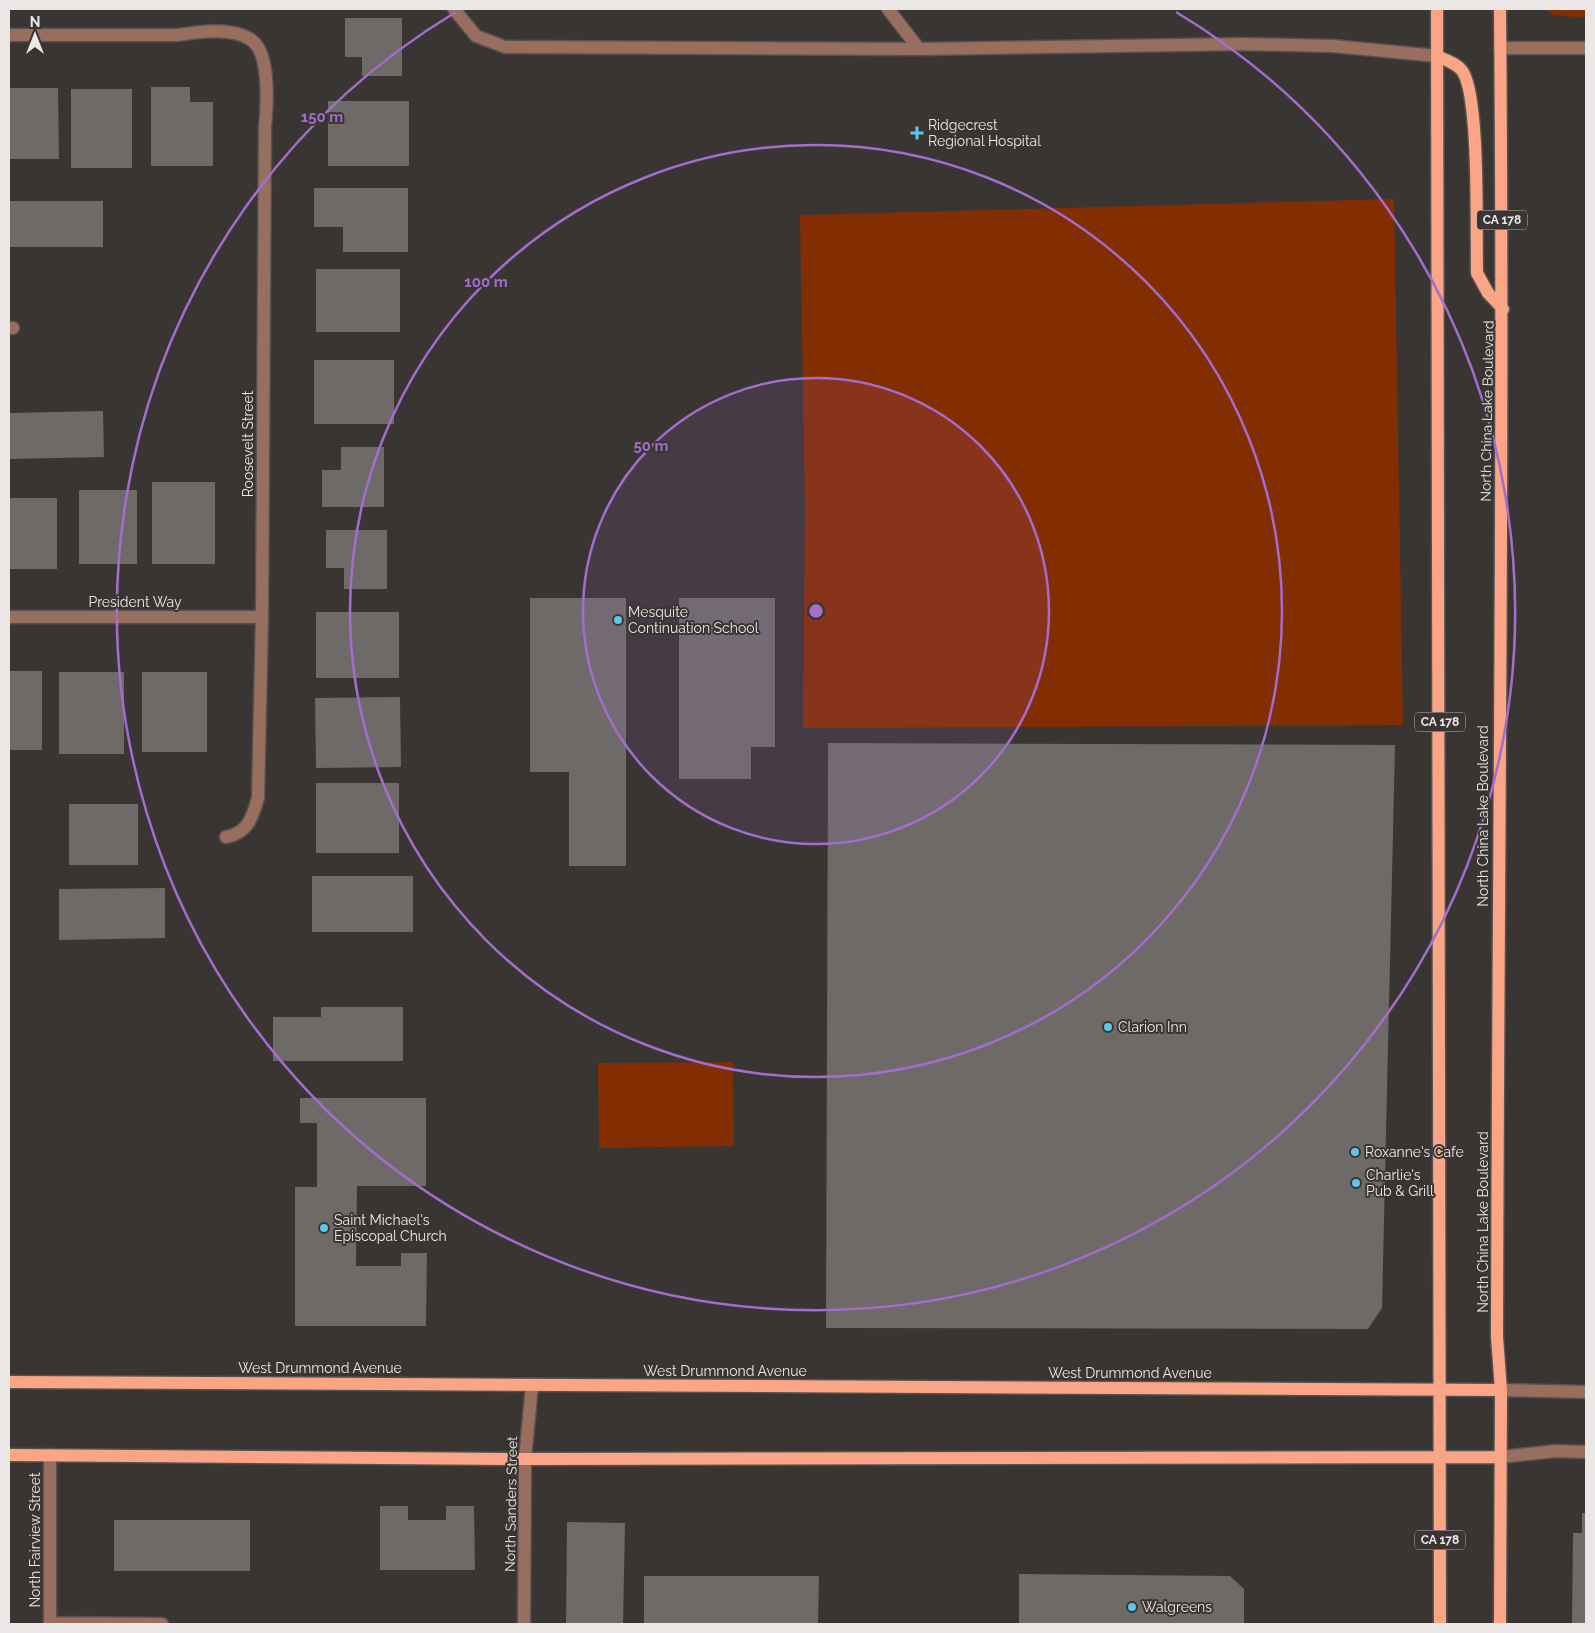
<svg xmlns="http://www.w3.org/2000/svg" width="1595" height="1633" font-family="Raleway,sans-serif">
  <style>
    .green { fill: #832d02 }
    .building { fill: #6e6a68 }
    .lines { fill: none; stroke-linecap: round; stroke-linejoin: round }
    .minor-casing { stroke: #555150; stroke-width: 15 }
    .major-casing { stroke: #555150; stroke-width: 15 }
    .minor { stroke: #986f5f; stroke-width: 12 }
    .major { stroke: #faa586; stroke-width: 12 }
    .ring { fill: none; stroke: #a26dcd; stroke-width: 2.5 }
    .poi-dot { fill: #5cc7e8; stroke: #393533; stroke-width: 2 }
    .labels { text-anchor: middle; stroke-width: 4; stroke-linejoin: round; paint-order: stroke }
    .shield { fill: #393533; stroke: #b5b2b0; stroke-width: 1 }
    .shield-label { font-size: 12px; font-weight: bold; fill: #eae7e6 }
    .poi-label { font-size: 14px; fill: #eae7e6; stroke: #393533; text-anchor: start }
    .street-label { font-size: 14px; fill: #eae7e6; stroke: #393533 }
    .centre { fill: #a26dcd; stroke: #393533; stroke-width: 2.5 }
    .ring-label { font-size: 15px; text-anchor: middle; font-weight: bold; fill: #a26dcd; stroke: #393533; stroke-width: 4; stroke-linejoin: round; paint-order: stroke }
  </style>
  <rect width="100%" height="100%" fill="#393533"/>
  <!-- green -->
  <path class="green" d="M1546,9H1586V18L1554,15Z
    M1394,199L1403,725L803,728L805,509L800,215Z
    M733,1062L734,1146L599,1148L598,1063Z"/>
  <!-- building -->
  <path class="building" d="M345,18H402V76H362V57H345Z
    M151,87H190V102H213V166H151Z
    M9,88H58L59,159H9Z
    M71,89H132V168H71Z
    M328,101H409V166H328Z
    M314,188H408V252H343V227H314Z
    M9,201H103V247H9Z
    M316,269H400V332H316Z
    M314,360H394V424H314Z
    M103,411L104,457L9,459V413Z
    M341,447H384V507H322V470H341Z
    M152,482H215V564H152Z
    M79,490H137V564H79Z
    M9,498H57V569H9Z
    M326,530H387V589H344V568H326Z
    M530,598H626V866H569V772H530Z
    M679,598H775V747H751V779H679Z
    M316,612H399V678H316Z
    M9,671H42V750H9Z
    M59,672H124V754H59Z
    M142,672H207V752H142Z
    M400,697L401,767L316,768L315,698Z
    M828,743L1395,745L1382,1308L1368,1329L826,1328Z
    M316,783H399V853H316Z
    M69,804H138V865H69Z
    M312,876H413V932H312Z
    M165,888V938L59,940V889Z
    M321,1007H403V1061H273V1017H321Z
    M300,1098H426V1186H357L356,1266H401V1253H427L426,1326H295V1187H317V1123H300Z
    M380,1506H408V1520H446V1506H474L475,1570H380Z
    M1582,1513H1586V1624H1572L1573,1533H1582Z
    M114,1520H250V1571H114Z
    M567,1522L625,1523L623,1624H566Z
    M1019,1574L1230,1576L1244,1589V1624H1019Z
    M644,1576H819L818,1624H644Z"/>
  <g class="lines">
    <!-- minor casing -->
    <g class="minor-casing">
      <path id="minor" d="M454,9L476,36L505,47L919,49L1243,44L1333,46L1437,56
        M888,9L919,49
        M9,35H178C199,32 230,27 250,39C271,51 267,106 265,127L262,617L258,798C252,818 248,833 226,837
        M1500,48H1586
        M9,328H13
        M9,617H262
        M1501,1390L1586,1392
        M1500,1457L1556,1451L1586,1452
        M50,1623L162,1624
        M50,1624V1455
        M524,1624L525,1459L532,1385"/>
    </g>
    <!-- major casing -->
    <g class="major-casing">
      <path id="major" d="M1437,9L1440,1624
        M1500,9C1504,451 1498,894 1497,1337L1501,1390L1500,1624
        M1437,56C1445,60 1457,63 1463,72C1480,100 1476,233 1477,273L1488,293L1503,309
        M9,1382L1501,1390
        M9,1455L525,1459L1500,1457"/>
    </g>
    <!-- minor -->
    <use href="#minor" class="minor"/>
    <!-- major -->
    <use href="#major" class="major"/>
  </g>
  <!-- distance rings -->
  <circle cx="816" cy="611" r="233" fill="#a26dcd" fill-opacity=".12"/>
  <g class="ring">
    <circle cx="816" cy="611" r="233"/>
    <circle cx="816" cy="611" r="466"/>
    <path d="M1176 12A699 699 0 1 1 456 12"/>
  </g>
  <!-- markers -->
  <g class="poi-dot">
    <path d="M914.5 125.5h5v5h5v5h-5v5h-5v-5h-5v-5h5z"/>
    <circle cx="618" cy="620" r="5"/>
    <circle cx="1108" cy="1027" r="5"/>
    <circle cx="1355" cy="1152" r="5"/>
    <circle cx="1356" cy="1183" r="5"/>
    <circle cx="324" cy="1228" r="5"/>
    <circle cx="1132" cy="1607" r="5"/>
  </g>
  <g class="labels">
    <!-- shield labels -->
    <g class="shield">
      <rect x="1477" y="210.5" width="50" height="19" rx="4"/>
      <rect x="1415" y="712.5" width="50" height="19" rx="4"/>
      <rect x="1415" y="1530.5" width="50" height="19" rx="4"/>
    </g>
    <g class="shield-label">
      <text x="1502" y="224">CA 178</text>
      <text x="1440" y="726">CA 178</text>
      <text x="1440" y="1544">CA 178</text>
    </g>
    <!-- poi labels -->
    <g class="poi-label">
      <text x="928" y="130">Ridgecrest<tspan x="928" dy="16">Regional Hospital</tspan></text>
      <text x="628" y="617">Mesquite<tspan x="628" dy="16">Continuation School</tspan></text>
      <text x="1118" y="1032">Clarion Inn</text>
      <text x="1365" y="1157">Roxanne's Cafe</text>
      <text x="1366" y="1180">Charlie's<tspan x="1366" dy="16">Pub &amp; Grill</tspan></text>
      <text x="334" y="1225">Saint Michael's<tspan x="334" dy="16">Episcopal Church</tspan></text>
      <text x="1142" y="1612">Walgreens</text>
    </g>
    <!-- street labels -->
    <g class="street-label">
      <text transform="translate(1487 411) rotate(-89)" y="5">North China Lake Boulevard</text>
      <text transform="translate(248 444) rotate(-90)" y="5">Roosevelt Street</text>
      <text x="135" y="607">President Way</text>
      <text transform="translate(1483 816) rotate(-90)" y="5">North China Lake Boulevard</text>
      <text transform="translate(1483 1222) rotate(-90)" y="5">North China Lake Boulevard</text>
      <text x="320" y="1373">West Drummond Avenue</text>
      <text x="725" y="1376">West Drummond Avenue</text>
      <text x="1130" y="1378">West Drummond Avenue</text>
      <text transform="translate(511 1504) rotate(-89)" y="5">North Sanders Street</text>
      <text transform="translate(35 1540) rotate(-90)" y="5">North Fairview Street</text>
    </g>
  </g>
  <circle cx="816" cy="611" r="8" class="centre"/>
  <g class="ring-label">
    <text x="322" y="122">150 m</text>
    <text x="486" y="287">100 m</text>
    <text x="651" y="451">50 m</text>
  </g>
  <!-- border -->
  <rect width="1595" height="1633" fill="none" stroke="#eae7e6" stroke-width="20"/>
  <!-- north arrow -->
  <g transform="translate(35 35)" stroke="#393533" stroke-width="4" paint-order="stroke">
  <path d="M0-4L9 19L0 12L-9 19Z" fill="#eae7e6"/>
  <text y="-8" font-size="14" font-weight="bold" text-anchor="middle" fill="#eae7e6">N</text>
  </g>
</svg>
